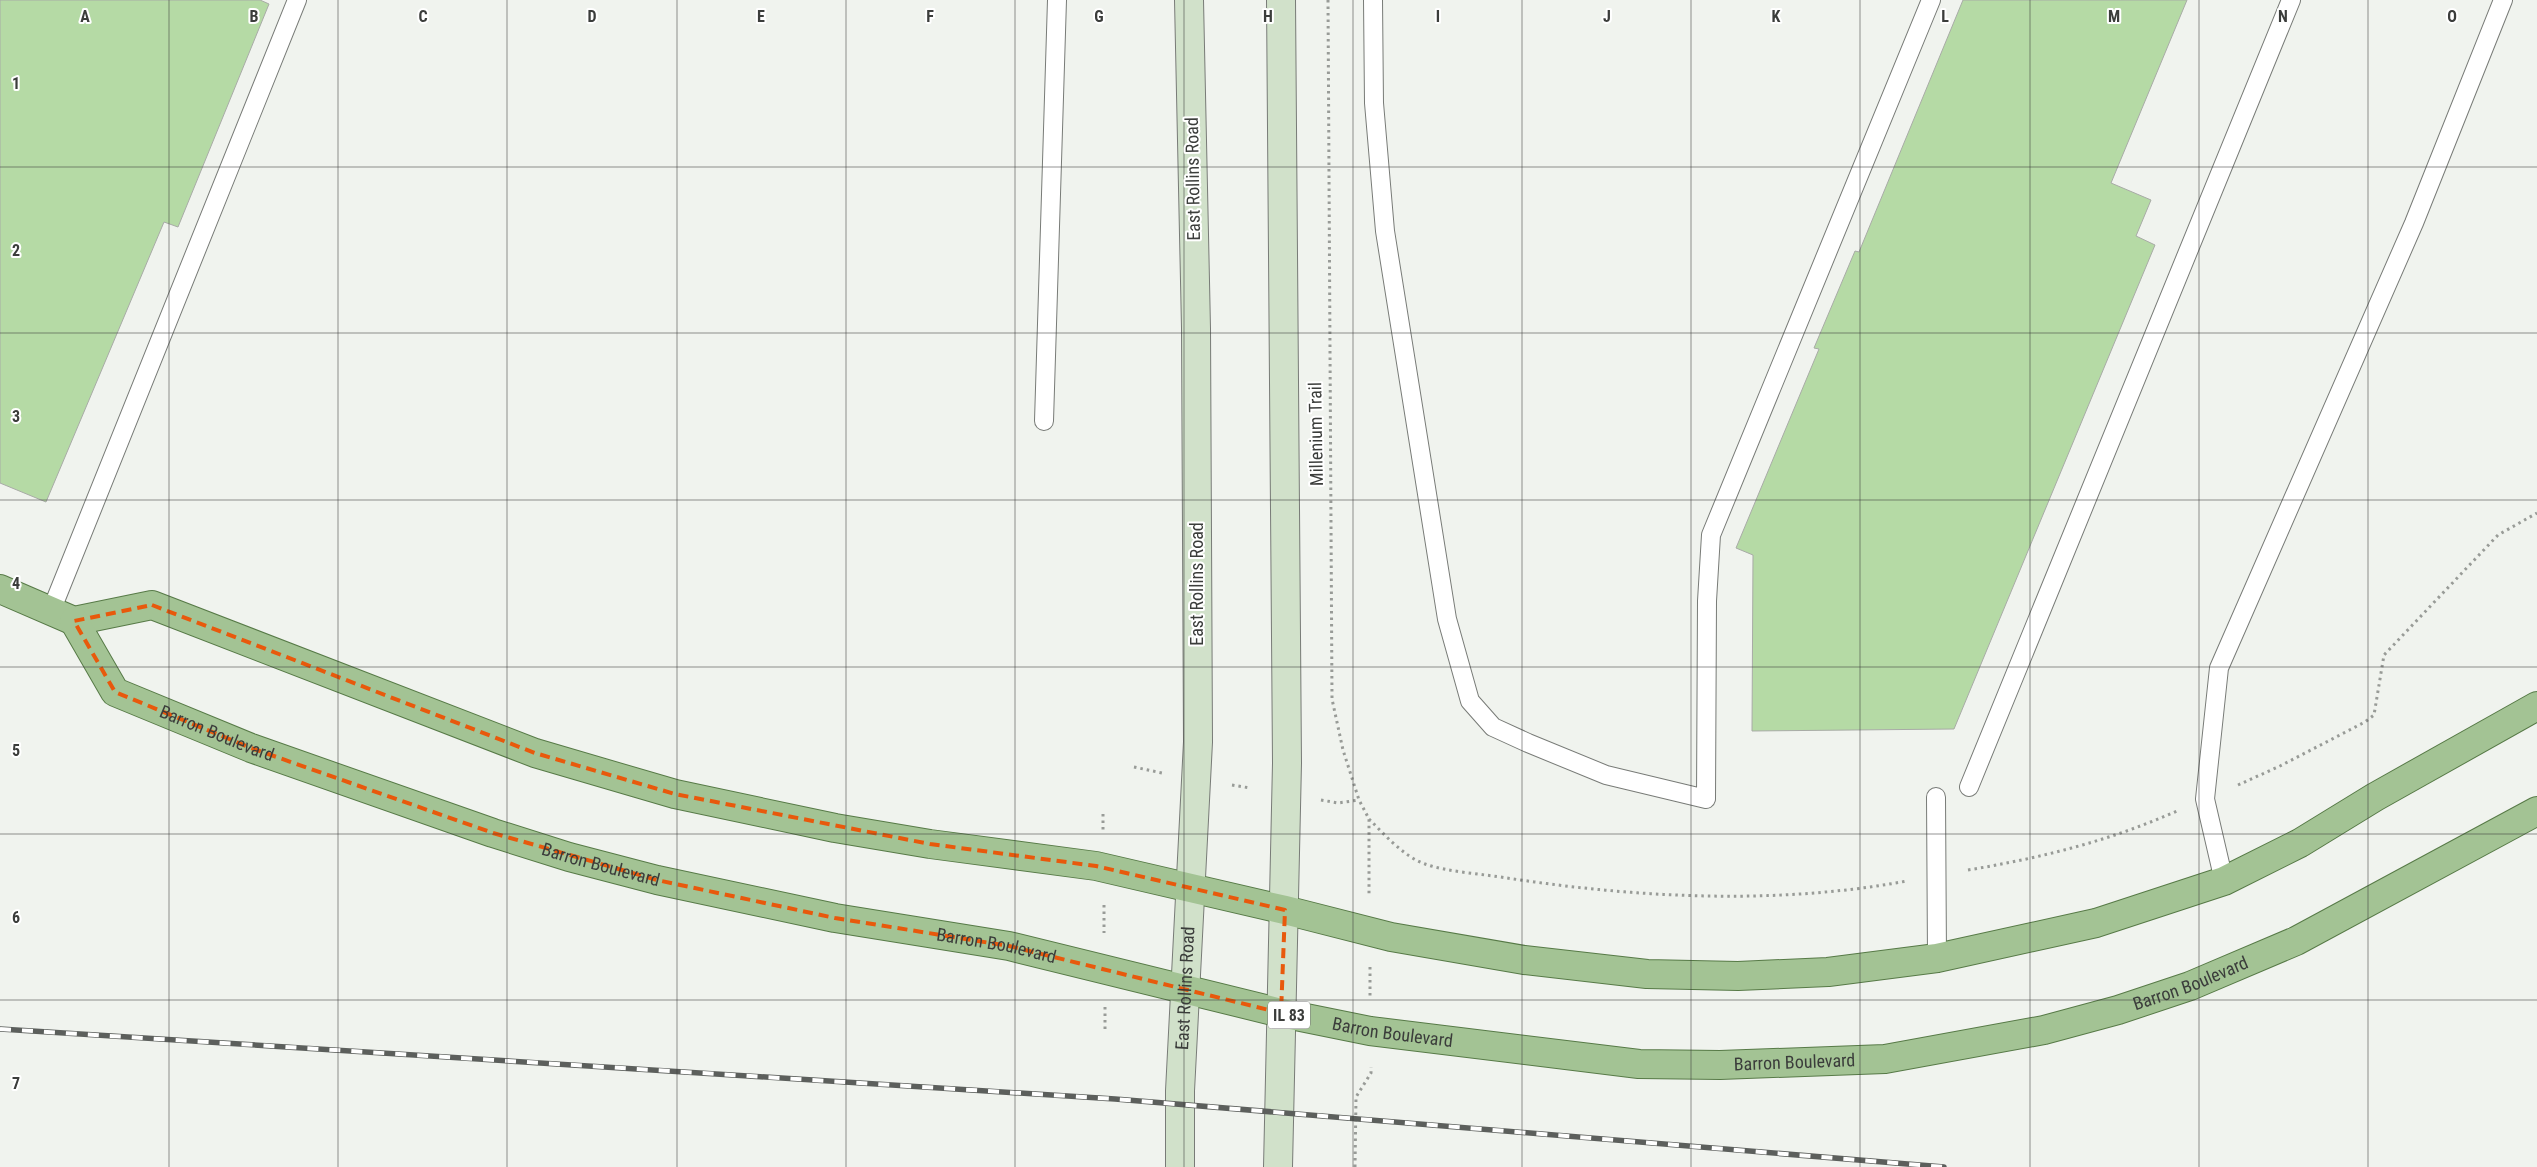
<svg xmlns="http://www.w3.org/2000/svg" width="2537" height="1167" font-family="'Roboto Condensed',sans-serif">
  <style>
    .building { fill: #b5daa5; stroke: #a8aba6 }
    .lines { fill: none; stroke-linecap: round; stroke-linejoin: round }
    .lane-casing { stroke: #787b77; stroke-width: 20 }
    .secondary-casing { stroke: #787b77; stroke-width: 30 }
    .primary-casing { stroke: #577a47; stroke-width: 30 }
    .path { stroke: #989b97; stroke-width: 3; stroke-dasharray: 2.5 4; stroke-linecap: butt }
    .lane { stroke: #fff; stroke-width: 18 }
    .secondary { stroke: #d1e1ca; stroke-width: 28 }
    .primary { stroke: #a3c394; stroke-width: 28 }
    .rail-casing { stroke: #5c5f5c; stroke-width: 5.5 }
    .rail { stroke: #fff; stroke-width: 4; stroke-dasharray: 11; stroke-linecap: butt }
    .marked { fill: none; stroke: #e8590c; stroke-width: 4; stroke-dasharray: 10 6; stroke-linejoin: round }
    .grid { fill: none; stroke: #3b3d3b; stroke-width: 1; stroke-opacity: 0.55 }
    .labels { text-anchor: middle; stroke-width: 4; stroke-linejoin: round; paint-order: stroke }
    .shield { fill: #fff; stroke: #767776; stroke-width: 1 }
    .shield-label { font-size: 16px; font-weight: bold; fill: #3b3d3b }
    .street-label { font-size: 18px; fill: #3b3d3b; stroke: #fff }
    .grid-label { font-size: 16px; text-anchor: middle; font-weight: bold; fill: #3b3d3b; stroke: #fff; stroke-width: 4; stroke-linejoin: round; paint-order: stroke }
  </style>
  <rect width="100%" height="100%" fill="#f0f3ee"/>
  <!-- building -->
  <path class="building" d="M0,0H260L269,4L178,227L164,222L46,502L0,483Z
    M1963,0H2187L2111,183L2151,200L2136,236L2155,245L1954,729L1752,731L1753,555L1736,548L1819,349L1814,348L1855,251L1859,252Z"/>
  <g class="lines">
    <!-- lane casing -->
    <g class="lane-casing">
      <path id="lane" d="M1373,0L1374,103L1385,231L1447,619L1470,701L1493,727L1528,743L1606,775L1706,799L1707,601L1711,535L1931,0
        M1044,421L1057,0
        M51,611L297,0
        M1969,787L2291,0
        M1936,797L1937,958
        M2224,881L2205,799L2219,668L2414,223L2503,0"/>
    </g>
    <!-- secondary casing -->
    <g class="secondary-casing">
      <g id="secondary">
        <path id="s1" d="M1180,1167V1091L1198,742L1196,328L1189,0"/>
        <path d="M1278,1167L1287,763L1281,0"/>
      </g>
    </g>
    <!-- primary casing -->
    <g class="primary-casing">
      <g id="primary">
        <path d="M0,589L74,621L152,605L535,753L675,794L835,828L930,844L1096,866L1285,910L1391,937L1524,960L1647,974L1738,976L1828,972L1937,958L2096,923L2224,881L2300,843L2375,797L2537,706"/>
        <path id="s2" d="M74,621L115,692L251,748L493,833L569,857L657,880L835,918L1009,946L1281,1013L1370,1031L1639,1064L1720,1065L1885,1059L2044,1030L2118,1010L2190,986L2296,941L2537,811"/>
      </g>
    </g>
    <!-- path -->
    <path class="path" d="M1328,0L1332,699L1343,750L1359,800L1369,819V896
      M1134,767L1162,773
      M1232,785L1250,788
      M2238,785L2280,766L2365,722L2374,715L2384,655L2498,535L2537,513
      M1321,800L1338,803L1359,800
      M1103,814V831
      M1369,819C1385,835 1403,856 1425,864C1447,872 1483,874 1507,878C1639,898 1776,905 1907,881
      M1968,870C2041,858 2109,841 2177,811
      M1104,905V933
      M1370,967V996
      M1105,1007V1029
      M1355,1167L1356,1097L1371,1073V1067"/>
    <!-- lane -->
    <use href="#lane" class="lane"/>
    <!-- secondary -->
    <use href="#secondary" class="secondary"/>
    <!-- primary -->
    <use href="#primary" class="primary"/>
    <!-- rail casing -->
    <g class="rail-casing">
      <path id="rail" d="M0,1029L1115,1099L1944,1167"/>
    </g>
    <!-- rail -->
    <use href="#rail" class="rail"/>
  </g>
  <!-- marked area -->
  <path class="marked" d="M152,605L535,753L675,794L930,844L1096,866L1285,910L1281,1013L1009,946L835,918L657,880L493,833L251,748L115,692L74,621Z"/>
  <!-- grid -->
  <path class="grid" d="M169,0V1167M338,0V1167M507,0V1167M677,0V1167M846,0V1167M1015,0V1167M1184,0V1167M1353,0V1167M1522,0V1167M1691,0V1167M1860,0V1167M2030,0V1167M2199,0V1167M2368,0V1167M0,167H2537M0,333H2537M0,500H2537M0,667H2537M0,834H2537M0,1000H2537"/>
  <g class="labels">
    <!-- shield labels -->
    <rect class="shield" x="1268" y="1001.5" width="42" height="27" rx="4"/>
    <g class="shield-label">
      <text x="1289" y="1021">IL 83</text>
    </g>
    <!-- street labels -->
    <g class="street-label">
      <text transform="translate(1193 179) rotate(-91)" y="6">East Rollins Road</text>
      <text transform="translate(1316 434) rotate(-91)" y="6">Millenium Trail</text>
      <text transform="translate(1197 584) rotate(-90)" y="6">East Rollins Road</text>
      <text dy="6" stroke="none"><textPath href="#s2" startOffset="192">Barron Boulevard</textPath></text>
      <text dy="6" stroke="none"><textPath href="#s2" startOffset="598">Barron Boulevard</textPath></text>
      <text dy="6" stroke="none"><textPath href="#s2" startOffset="1002">Barron Boulevard</textPath></text>
      <text dy="6" stroke="none"><textPath href="#s2" startOffset="2218">Barron Boulevard</textPath></text>
      <text dy="6" stroke="none"><textPath href="#s1" startOffset="179">East Rollins Road</textPath></text>
      <text dy="6" stroke="none"><textPath href="#s2" startOffset="1408">Barron Boulevard</textPath></text>
      <text dy="6" stroke="none"><textPath href="#s2" startOffset="1812">Barron Boulevard</textPath></text>
    </g>
  </g>
  <g class="grid-label">
    <text x="85" y="22">A</text>
    <text x="254" y="22">B</text>
    <text x="423" y="22">C</text>
    <text x="592" y="22">D</text>
    <text x="761" y="22">E</text>
    <text x="930" y="22">F</text>
    <text x="1099" y="22">G</text>
    <text x="1268" y="22">H</text>
    <text x="1438" y="22">I</text>
    <text x="1607" y="22">J</text>
    <text x="1776" y="22">K</text>
    <text x="1945" y="22">L</text>
    <text x="2114" y="22">M</text>
    <text x="2283" y="22">N</text>
    <text x="2452" y="22">O</text>
    <text x="16" y="89">1</text>
    <text x="16" y="256">2</text>
    <text x="16" y="422">3</text>
    <text x="16" y="589">4</text>
    <text x="16" y="756">5</text>
    <text x="16" y="923">6</text>
    <text x="16" y="1089">7</text>
  </g>
</svg>
